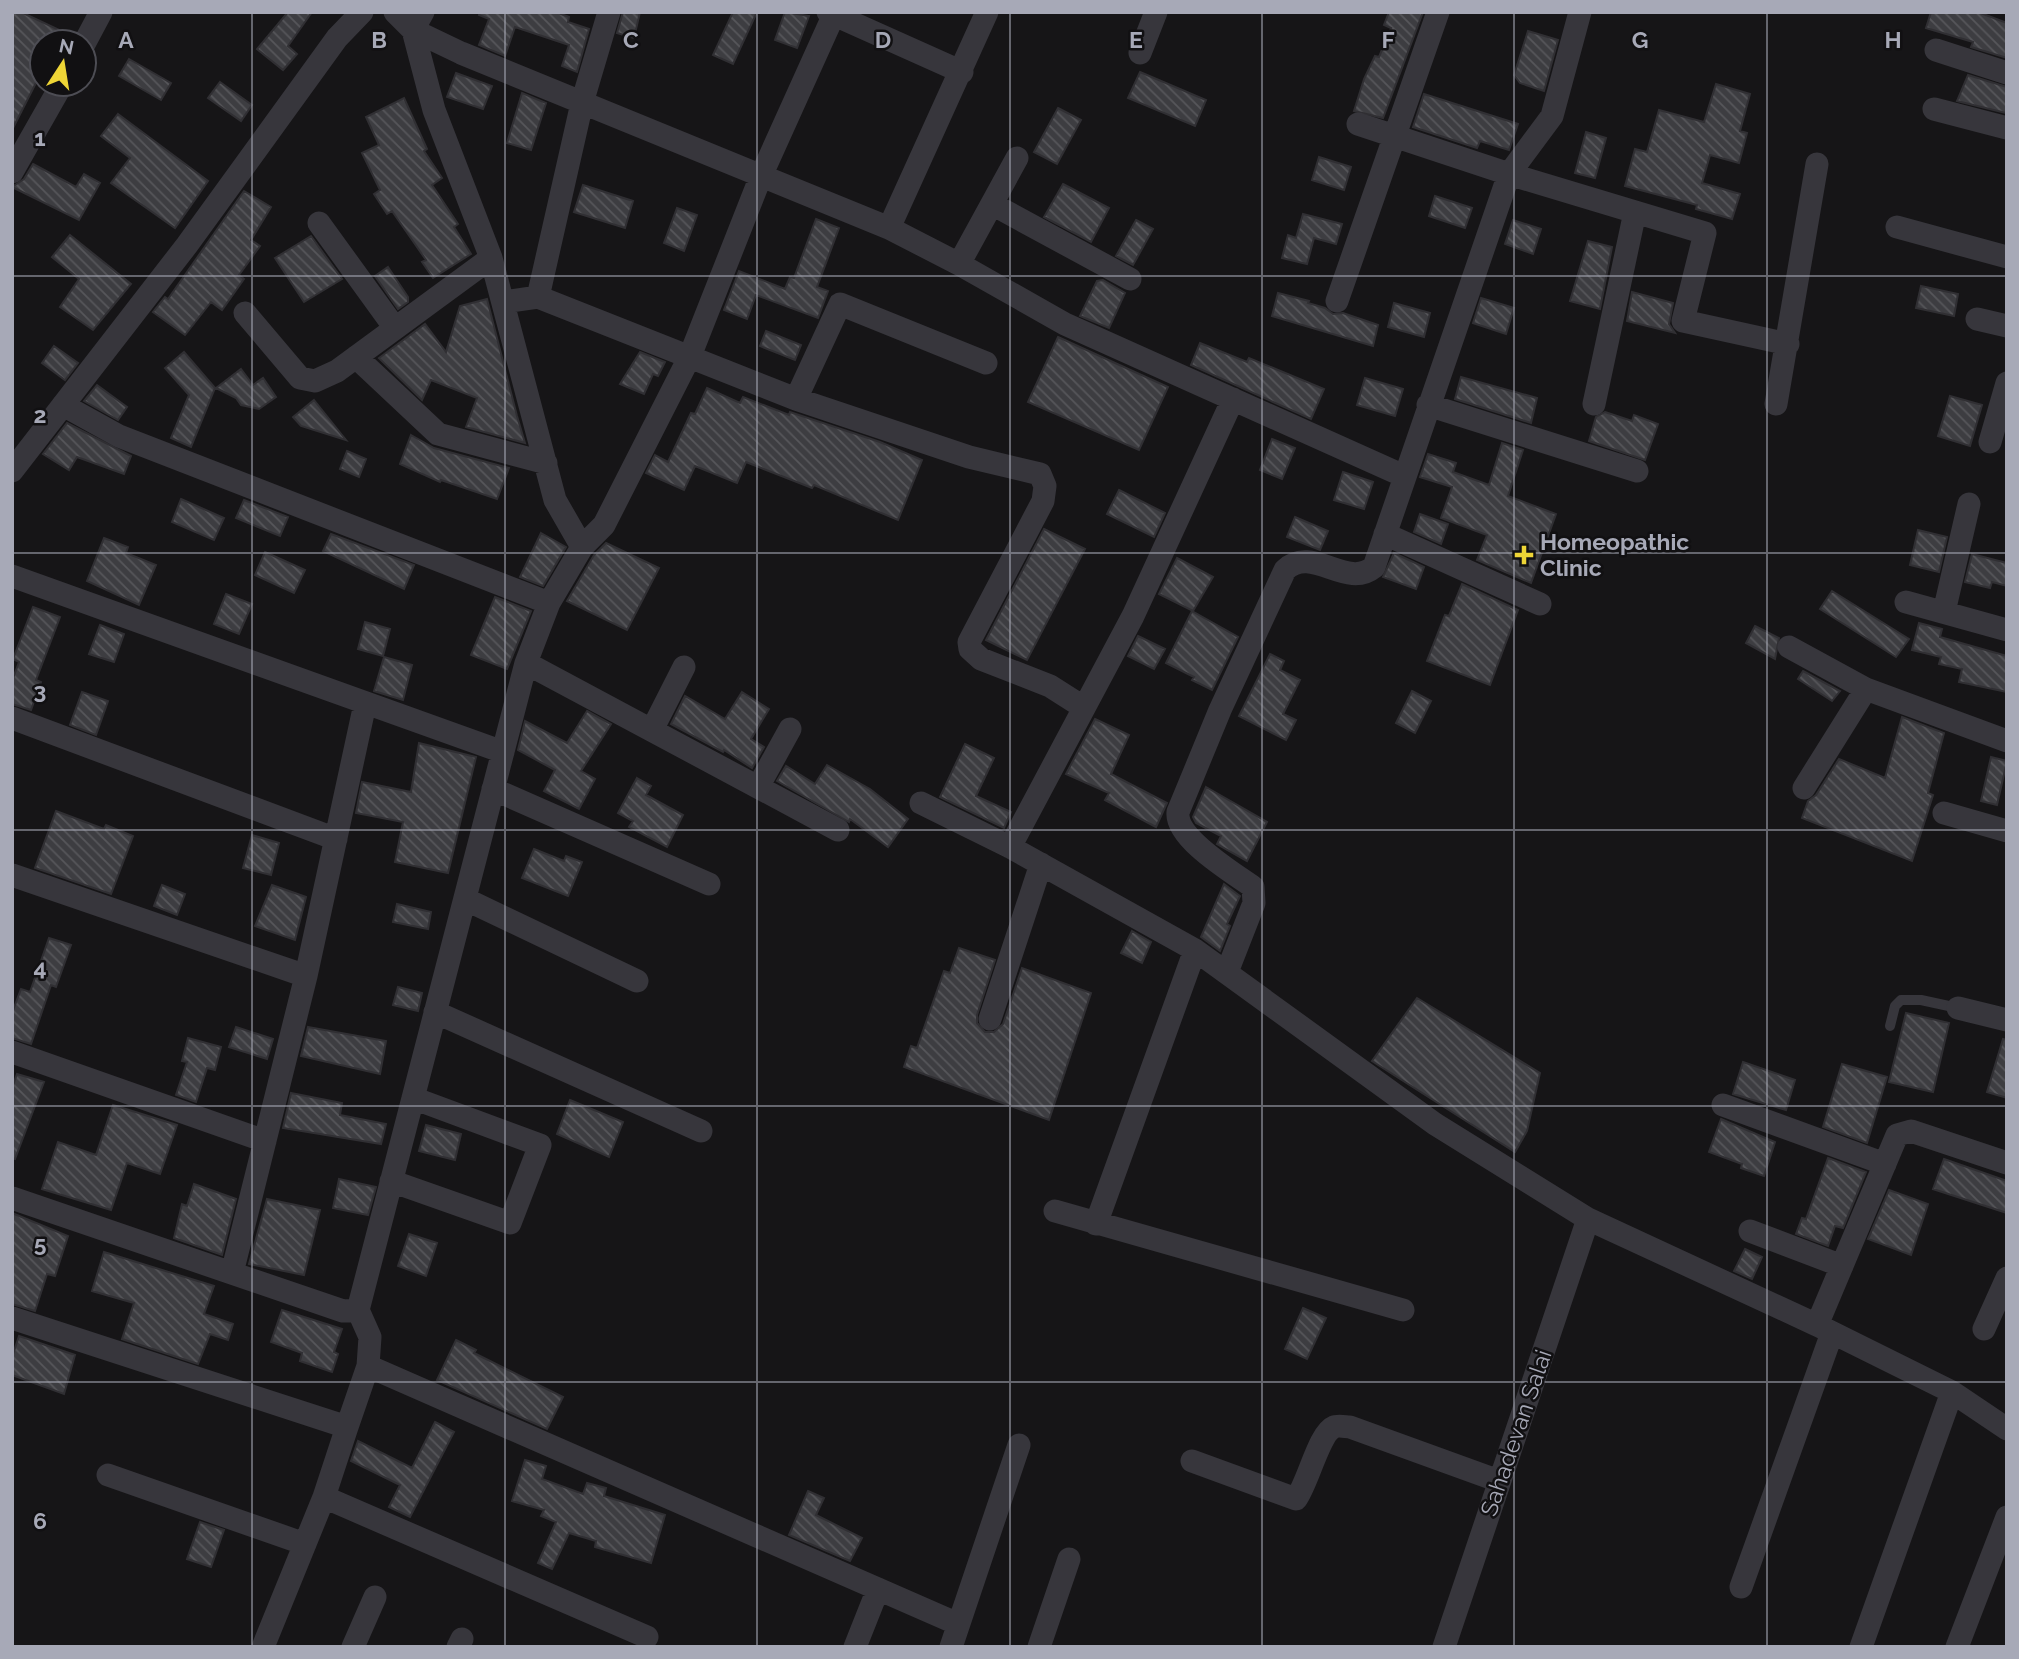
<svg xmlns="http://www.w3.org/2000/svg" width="2019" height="1659" font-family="Raleway,sans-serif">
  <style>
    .building { fill: url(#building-back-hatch); stroke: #302f33; stroke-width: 2 }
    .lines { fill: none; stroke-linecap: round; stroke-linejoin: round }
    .lane { stroke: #37363c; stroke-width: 10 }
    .street { stroke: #37363c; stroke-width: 23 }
    .grid { fill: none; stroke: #a7a9b7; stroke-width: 2; stroke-opacity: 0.55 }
    .poi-dot { fill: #eed536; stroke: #111012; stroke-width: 2.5 }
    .labels { text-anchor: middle; stroke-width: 5; stroke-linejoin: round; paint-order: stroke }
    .poi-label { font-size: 23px; font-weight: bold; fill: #a7a9b7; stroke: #111012; text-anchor: start }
    .street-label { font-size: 23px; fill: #a7a9b7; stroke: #111012 }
    .grid-label { font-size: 23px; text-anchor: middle; font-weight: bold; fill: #a7a9b7; stroke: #111012; stroke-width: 5; stroke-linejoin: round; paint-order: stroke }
  </style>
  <defs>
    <pattern id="building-back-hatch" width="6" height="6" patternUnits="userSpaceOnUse" patternTransform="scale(1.75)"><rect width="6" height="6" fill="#3d3d41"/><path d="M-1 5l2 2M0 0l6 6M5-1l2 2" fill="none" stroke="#56565a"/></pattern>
  </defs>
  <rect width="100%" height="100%" fill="#161517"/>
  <!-- building -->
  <path class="building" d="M12,12H21L72,36L70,42H42V71L12,130Z
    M288,12H312L288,46L297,54L283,70L257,49Z
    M480,12H556L569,17L568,22L589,29L577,72L562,66L569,45L515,27L505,56L479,45L489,19L479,15Z
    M623,12H640L634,38L617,33Z
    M733,12H757L733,64L713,55Z
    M785,12L809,16L797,48L775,40Z
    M1389,12H1423L1383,118L1354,111L1364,79L1375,56L1379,57L1391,28L1384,25Z
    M1931,12H1978L2007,23V58L1971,47L1973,42L1926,28Z
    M1528,31L1558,40L1544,91L1520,83L1514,75Z
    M129,59L171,83L161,100L119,76Z
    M1140,72L1206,100L1195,126L1128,98Z
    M456,73L492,86L483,109L447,97Z
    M1968,75L2007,87L2006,113L1957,101Z
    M220,82L252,105L241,121L208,98Z
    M1716,84L1750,94L1740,131L1747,133L1739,163L1710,155L1702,183L1740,194L1732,219L1696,209L1697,205L1625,186L1635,149L1647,152L1659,110L1704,122Z
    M522,93L546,103L531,150L507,143Z
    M1424,94L1518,124L1509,150L1480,141L1477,148L1413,127Z
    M404,98L427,149L424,151L442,178L432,185L458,224L454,227L471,254L433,278L422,262L426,260L392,211L387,214L374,194L380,190L362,153L379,145L366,117Z
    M1058,108L1081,120L1057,164L1034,152Z
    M118,114L208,181L175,228L111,183L130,158L101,136Z
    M1586,132L1606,138L1595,178L1575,173Z
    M1319,157L1351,167L1344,190L1312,180Z
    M33,164L76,187L84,174L100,183L79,220L12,187L24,179Z
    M1063,184L1109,208L1091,242L1044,217Z
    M583,185L633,201L625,228L574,212Z
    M244,191L271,207L251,240L260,246L239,275L244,279L222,310L211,302L185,335L153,312L165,297L168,299Z
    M1435,196L1472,208L1465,228L1429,216Z
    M677,208L697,215L684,251L664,243Z
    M1303,214L1342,224L1336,244L1314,238L1307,264L1282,258L1288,235L1296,238Z
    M816,219L839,228L817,287L828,291L818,318L756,295L747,319L724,310L739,271L785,289L790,277L794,278Z
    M1136,220L1153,229L1133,265L1116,256Z
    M1513,220L1541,229L1533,254L1505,244Z
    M70,235L131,284L93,330L60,307L79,279L52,257Z
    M311,236L342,279L304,302L275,258Z
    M1588,241L1612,247L1600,309L1570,301Z
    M388,267L408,297V302L398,309L375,276Z
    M1103,280L1125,293L1109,328L1080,316L1097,281Z
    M1921,286L1958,294L1954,316L1916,308Z
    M1632,292L1673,303L1669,324L1675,333L1627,321Z
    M1278,293L1309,301L1308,303L1325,308L1333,314L1343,313L1378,325L1373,346L1272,316Z
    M1481,298L1514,308L1506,334L1473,323Z
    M487,299L517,416L525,443L466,427L477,398L431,380L422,400L379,358L425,324L446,352L460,306Z
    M1394,303L1430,313L1424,337L1388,327Z
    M766,331L801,345L795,360L760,346Z
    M1058,337L1168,387L1139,450L1028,402Z
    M1200,343L1247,362L1249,358L1324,389L1311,419L1191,365Z
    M54,346L78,363L65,380L42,363Z
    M184,352L215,388L191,447L171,438L189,395L165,368Z
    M640,352L665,362L658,376L653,374L644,394L620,384Z
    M241,369L253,385L263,378L276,397L259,409L241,405L236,398L216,388Z
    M1461,377L1537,398L1531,423L1455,399Z
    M1365,378L1403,389L1395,416L1357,405Z
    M97,385L127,407L118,420L84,401Z
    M707,388L740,403L743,397L789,415L790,412L880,442L922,460L898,520L814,485L812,488L746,462L737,483L695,466L684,490L646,473L655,455L668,462L691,413L695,414Z
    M1950,396L1982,405L1970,446L1938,436Z
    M314,400L346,440L301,426L293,417Z
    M1605,412L1632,421L1634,415L1658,424L1645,460L1589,441L1596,417Z
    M67,423L131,456L124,474L77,457L69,470L43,454Z
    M411,435L434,448L509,468L497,499L441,480L440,482L400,464Z
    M1272,439L1295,448L1282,479L1260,470Z
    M1502,443L1523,450L1508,496L1556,514L1531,583L1477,560L1487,535L1441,518L1452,487L1420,477L1428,454L1456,463L1453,472L1489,485Z
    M347,451L366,459L359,477L340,469Z
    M1343,472L1373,482L1364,509L1334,500Z
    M1119,490L1165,513L1154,537L1107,514Z
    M181,499L224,518L214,540L172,522Z
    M244,500L288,517L280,536L236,518Z
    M1420,514L1448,524L1441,544L1414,532Z
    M1295,517L1328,531L1320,550L1287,537Z
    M1044,529L1085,549L1027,660L986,640Z
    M1918,530L1947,537L1939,572L1910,565Z
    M541,533L566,547L543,586L520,577Z
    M331,534L414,565L404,589L323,551Z
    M104,538L128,547L126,553L156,565L139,605L87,581Z
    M606,543L659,568L627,630L567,601L594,555Z
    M265,552L305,570L294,593L255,575Z
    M1394,553L1424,567L1416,589L1383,577Z
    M1972,554L2007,563V586L1992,582L1990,588L1965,582Z
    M1177,558L1213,577L1193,611L1159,594Z
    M1462,584L1518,610L1490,685L1427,661L1445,615L1449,616Z
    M1832,591L1909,639L1896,657L1820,609Z
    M226,594L252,604L239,634L214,624Z
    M495,597L531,611L507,669L471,655Z
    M33,607L60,617L36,680L41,682L31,710L12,704V681L19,662L13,659Z
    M1192,611L1238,637L1212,690L1192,680L1194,677L1166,663Z
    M365,622L390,629L383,656L358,649Z
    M1919,623L1942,629L1940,637L2007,656V692L1959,682L1962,669L1939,664L1941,657L1912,650Z
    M100,625L124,634L114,662L89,654Z
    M1755,626L1779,638L1775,659L1746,643Z
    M1138,636L1165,649L1154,669L1128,656Z
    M1270,654L1284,661L1280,670L1300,680L1283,714L1296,720L1286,740L1239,716Z
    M384,657L412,665L403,700L374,691Z
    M1803,671L1840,691L1832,701L1798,679Z
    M1412,691L1431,701L1415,733L1396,723Z
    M82,692L108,701L96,735L70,725Z
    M742,692L769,709L751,739L764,747L752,768L724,750L723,752L671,724L685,696L725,719Z
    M587,711L611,724L581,771L595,779L579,809L544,791L555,770L518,750L525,721L567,743Z
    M1902,717L1944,733L1928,793L1933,795L1912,861L1802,818L1808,801L1816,795L1839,759L1885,778Z
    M1095,719L1129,735L1111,774L1167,803L1156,827L1105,800L1109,793L1066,774Z
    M419,743L476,757L448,873L395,862L403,822L356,813L362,782L411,792Z
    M965,744L994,758L976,796L1011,812L1004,828L940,797Z
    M1991,757L2007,761L1997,805L1981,801Z
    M827,765L870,789L908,819L888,847L850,819L849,822L777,781L786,766L815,784Z
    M637,778L651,786L646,795L683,815L667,847L629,827L633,821L618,813Z
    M1206,787L1267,822L1247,861L1217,844L1221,836L1196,823L1193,817Z
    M56,811L104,829L106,825L133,836L111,894L35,868Z
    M252,835L279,843L271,875L243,868Z
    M534,849L564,861L566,856L582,862L568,896L522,878Z
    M1224,884L1240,896L1227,924L1230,926L1220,951L1201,937Z
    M162,885L185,894L177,915L154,906Z
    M272,885L306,897L295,940L255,926Z
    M397,904L431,912L428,929L393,922Z
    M1132,931L1151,942L1142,963L1121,953Z
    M49,938L71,945L56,987L51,985L31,1044L12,1038V1013L21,989L30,992Z
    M959,948L995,960L977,1015V1023L985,1032H994L1003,1024L1022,968L1091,993L1049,1120L904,1067L911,1046L917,1048L944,971L950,973Z
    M398,987L422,993L418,1011L393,1005Z
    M1417,998L1540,1073L1527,1131L1515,1152L1372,1061Z
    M1906,1013L1949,1023L1933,1092L1889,1082Z
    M236,1027L273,1039L267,1059L229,1047Z
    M308,1027L386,1041L380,1074L301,1056Z
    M188,1038L221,1047L215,1070L207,1068L196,1102L176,1095L187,1062L182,1061Z
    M2003,1039L2007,1040V1098L1987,1092Z
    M1743,1062L1795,1080L1786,1110L1733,1094Z
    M1842,1064L1887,1077L1867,1143L1823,1127Z
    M17,1074L44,1082L15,1159L12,1158V1088Z
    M291,1093L342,1103L340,1115L386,1124L381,1144L283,1128Z
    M570,1100L623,1122L609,1157L557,1134Z
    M113,1105L177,1125L160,1174L127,1163L111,1210L42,1189L58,1142L96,1155Z
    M1721,1119L1775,1142L1764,1176L1741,1168L1742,1164L1709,1152Z
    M426,1125L461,1134L455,1160L419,1151Z
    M1828,1158L1866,1172L1843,1228L1835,1226L1828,1246L1796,1234L1802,1218L1806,1219Z
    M1944,1159L2007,1181V1213L1933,1189Z
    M339,1179L376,1187L368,1215L333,1208Z
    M194,1184L236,1199L222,1255L174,1238L182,1204L187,1206Z
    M1889,1190L1928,1204L1911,1255L1868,1239Z
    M267,1199L320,1210L304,1275L249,1264Z
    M12,1213L68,1236L55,1276L47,1274L35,1311L12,1304Z
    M409,1234L437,1243L426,1276L398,1266Z
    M1745,1249L1762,1257L1752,1279L1734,1271Z
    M104,1252L214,1286L204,1314L233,1324L228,1340L210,1334L198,1364L122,1339L134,1303L92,1291Z
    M1303,1308L1326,1318L1307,1359L1285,1349Z
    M282,1310L342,1329L334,1352L338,1354L332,1372L300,1361L302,1353L271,1342Z
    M19,1336L75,1355L64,1394L12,1375V1357Z
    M456,1340L476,1350L474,1353L563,1397L547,1429L437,1380Z
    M435,1422L454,1432L410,1517L389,1507L400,1485L351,1461L358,1441L412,1468Z
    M525,1460L546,1466L542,1479L583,1494L587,1483L606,1488L604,1496L665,1515L651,1563L595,1547L596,1541L569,1533L552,1569L538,1563L556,1522L541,1516L544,1510L512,1501Z
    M808,1491L824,1498L816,1515L862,1538L850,1561L789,1535Z
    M200,1522L224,1530L211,1567L187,1559Z"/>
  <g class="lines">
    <!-- lane -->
    <path class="lane" d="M1890,1026L1895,1006L1901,1000H1921L1958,1008"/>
    <!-- street -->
    <path class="street" d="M395,12L413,30L461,53L889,228L959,264L1017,158
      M423,12L413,30L434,110L491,258L555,500L582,547
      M828,12L962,72
      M84,44L101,12
      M1936,50L2007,73
      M1140,53L1156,12
      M1934,109L2007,128
      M1358,124L1509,174L1705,233L1683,321L1788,344
      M12,172L62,84
      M992,204L1130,279
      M319,223L395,328
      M1897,227L2007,257
      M889,228L987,12
      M959,264L1065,324L1404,476
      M538,297L582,103L609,12
      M1337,301L1438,12
      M504,302L538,297L796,399L969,457L1040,474L1045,486L1043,501L969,642L970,649L981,659L1050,686L1083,707
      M245,313L300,378L315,381L337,371L491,258
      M1977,319L2007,326
      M356,357L438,434L546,463
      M796,399L840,304L986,363
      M1594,404L1635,212
      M1776,404L1817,164
      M63,405L119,436L549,603
      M1428,405L1637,471
      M1990,442L2007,383
      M12,471L187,245L337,38L362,12
      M1385,534L1540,604
      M12,576L503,752
      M1906,602L2007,630
      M1944,612L1969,504
      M1789,647L1866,689
      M526,663L838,830
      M12,718L336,839
      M652,730L684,667
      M758,787L790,729
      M1804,788L1866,689L2007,741
      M493,789L709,884
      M921,803L1010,847L1195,950L1435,1124L1588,1219L1817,1325L1897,1135L1911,1131L2007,1163
      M1944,813L2007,831
      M1010,847L1133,616L1233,399
      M12,875L306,976
      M465,899L637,981
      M1227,972L1254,903L1253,887C1232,872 1175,838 1178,812L1220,710L1285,570C1312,544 1346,590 1374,567L1509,174L1552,116L1580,12
      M1958,1008L2007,1020
      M435,1012L701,1131
      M990,1019L1041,864
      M12,1052L265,1141
      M1723,1105L1885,1164
      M391,1181L510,1223L540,1145L413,1098
      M12,1198L343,1311L358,1310
      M1055,1211L1403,1310
      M1096,1224L1195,950
      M1750,1231L1842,1266
      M232,1273L306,976L365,704
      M12,1318L347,1427L368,1366L370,1337L358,1310L526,663L549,603L582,547L604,525L690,356L761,176L835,12
      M1817,1325L1952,1392L1861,1647
      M1984,1329L2007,1278
      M368,1366L958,1624
      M1952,1392L2007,1429
      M347,1427L324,1497L647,1637
      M1192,1461L1296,1499C1308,1483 1319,1433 1334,1427C1338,1425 1346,1427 1350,1427L1499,1481
      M108,1475L305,1544
      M1741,1587L1832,1333
      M263,1647L324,1497
      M353,1647L375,1597
      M458,1647L462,1639
      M855,1647L878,1589
      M951,1647L1019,1445
      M1039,1647L1069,1559
      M1444,1647L1588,1219
      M1957,1647L2007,1517"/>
  </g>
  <!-- grid -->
  <path class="grid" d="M252,12V1647M505,12V1647M757,12V1647M1010,12V1647M1262,12V1647M1514,12V1647M1767,12V1647M12,276H2007M12,553H2007M12,830H2007M12,1106H2007M12,1382H2007"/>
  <!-- markers -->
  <path class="poi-dot" d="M1520.5 544.5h7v7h7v7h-7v7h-7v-7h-7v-7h7z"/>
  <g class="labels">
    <!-- poi labels -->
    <g class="poi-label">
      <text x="1540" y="550">Homeopathic<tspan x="1540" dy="26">Clinic</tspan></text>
    </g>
    <!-- street labels -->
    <g class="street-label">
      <text transform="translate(1516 1433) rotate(-71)" y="8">Sahadevan Salai</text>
    </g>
  </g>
  <g class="grid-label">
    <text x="126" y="48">A</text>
    <text x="379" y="48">B</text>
    <text x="631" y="48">C</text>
    <text x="883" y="48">D</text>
    <text x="1136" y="48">E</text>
    <text x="1388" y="48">F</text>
    <text x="1640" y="48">G</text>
    <text x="1893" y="48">H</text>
    <text x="40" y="146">1</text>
    <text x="40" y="423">2</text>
    <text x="40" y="699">3</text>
    <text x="40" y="976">4</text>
    <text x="40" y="1252">5</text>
    <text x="40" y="1529">6</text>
  </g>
  <!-- border -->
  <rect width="2019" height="1659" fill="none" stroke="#a7a9b7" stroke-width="28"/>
  <!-- north arrow -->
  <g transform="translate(63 63) rotate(12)"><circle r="33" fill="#111012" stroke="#4d4d54" stroke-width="2"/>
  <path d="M0-5L12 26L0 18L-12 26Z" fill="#eed536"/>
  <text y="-10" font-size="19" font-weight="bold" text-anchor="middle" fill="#a7a9b7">N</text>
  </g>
</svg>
